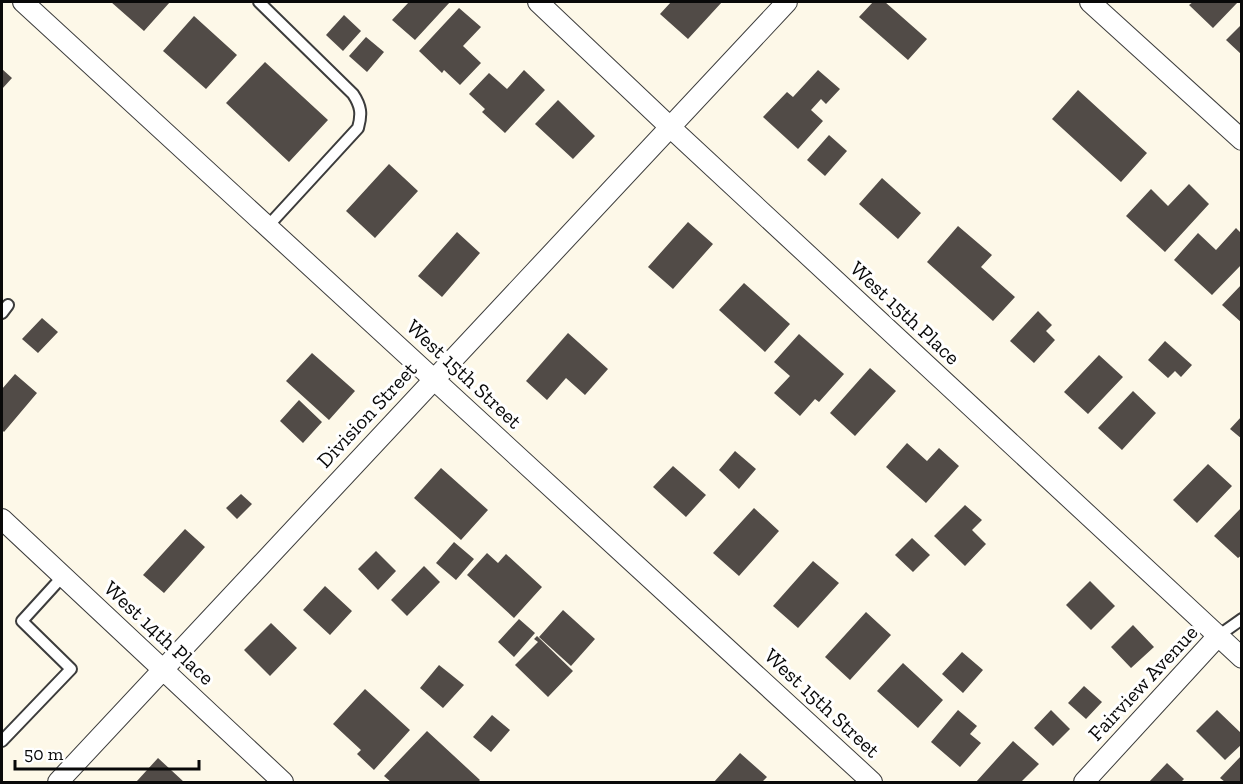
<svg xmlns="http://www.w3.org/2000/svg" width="1243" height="784" font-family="'Zilla Slab',serif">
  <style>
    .building { fill: #514b47 }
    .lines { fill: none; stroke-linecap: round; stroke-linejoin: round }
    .lane-casing { stroke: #3c3c3c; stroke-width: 14 }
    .street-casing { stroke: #3c3c3c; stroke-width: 22 }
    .lane { stroke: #fff; stroke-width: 10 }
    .street { stroke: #fff; stroke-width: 20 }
    .labels { text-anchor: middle; stroke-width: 6; stroke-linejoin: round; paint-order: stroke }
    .street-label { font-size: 21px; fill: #090909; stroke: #fff }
  </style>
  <rect width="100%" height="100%" fill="#fdf8e8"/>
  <!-- building -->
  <path class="building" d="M111,2H170L144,31Z
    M409,2H450L415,40L392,20Z
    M671,2H722L688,39L660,14Z
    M873,2H885L927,39L908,60L859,17Z
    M1193,2H1238L1213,28L1189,5Z
    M459,8L481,27L463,46L481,63L460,85L444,70L442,73L419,51Z
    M344,15L361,31L343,51L326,35Z
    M194,16L237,55L206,89L163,51Z
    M1242,24V55L1226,40Z
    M366,37L384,52L367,72L349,56Z
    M265,62L328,120L289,162L226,103Z
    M2,69L12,78L2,89Z
    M524,70L545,90L505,133L482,112L485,109L469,94L489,73L507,89Z
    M818,70L840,89L826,104L821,99L811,110L823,121L798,149L763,117L787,92L793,97Z
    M1078,90L1147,153L1121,182L1052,119Z
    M558,100L595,136L573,159L535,124Z
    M829,135L847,151L825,176L807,160Z
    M389,164L418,191L375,238L346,211Z
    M882,178L921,213L898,239L859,204Z
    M1189,184L1209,204L1165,252L1126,216L1151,189L1168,206Z
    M688,222L713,244L673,289L648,267Z
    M958,226L992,255L981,267L1015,297L993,321L927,262Z
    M1236,228L1242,234V264L1212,295L1174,260L1198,233L1216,250Z
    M457,232L480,253L442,297L418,276Z
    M744,283L790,324L765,352L719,310Z
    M1242,284V323L1222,305Z
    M1038,311L1052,325L1046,331L1055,340L1034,363L1010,341Z
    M42,318L58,332L38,353L22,339Z
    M568,333L608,369L585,395L566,378L547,400L526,381Z
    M799,334L844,374L819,402L815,399L800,416L774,393L790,376L774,362Z
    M1165,341L1192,365L1181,377L1175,371L1168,378L1148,360Z
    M312,353L355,391L329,420L286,381Z
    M1099,355L1123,377L1088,414L1064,392Z
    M870,368L896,391L855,436L830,413Z
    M15,374L37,393L4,432L2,430V389Z
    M1133,391L1156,413L1122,450L1098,428Z
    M299,400L322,422L303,443L280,421Z
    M1242,416V439L1230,429Z
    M907,443L927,461L939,448L959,466L926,503L886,467Z
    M735,451L756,469L739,489L719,470Z
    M1208,464L1232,486L1197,523L1173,500Z
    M673,466L706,495L686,517L653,487Z
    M441,468L488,510L461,540L414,498Z
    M241,494L252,504L237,519L226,508Z
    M965,505L982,520L972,530L986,544L965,566L934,536Z
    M1242,507V555L1238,558L1214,536Z
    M754,508L779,531L739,576L713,553Z
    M185,529L205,547L164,593L143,575Z
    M912,538L930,555L913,572L895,555Z
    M454,542L474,559L456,580L436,563Z
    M376,551L396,571L378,590L358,569Z
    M487,553L498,563L506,554L542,587L514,618L467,575Z
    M813,561L839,583L798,628L773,606Z
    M424,566L440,582L407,616L391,600Z
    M1090,581L1115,606L1091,630L1066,605Z
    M325,586L352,611L330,635L303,610Z
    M563,610L595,639L571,666L539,637Z
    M866,612L891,635L850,680L825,657Z
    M519,619L535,633L514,657L498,642Z
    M271,623L297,648L270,676L244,650Z
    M1133,625L1154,647L1131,668L1111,647Z
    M537,636L573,671L548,697L515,665L538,642L534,639Z
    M962,652L983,670L963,693L942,674Z
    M903,663L943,700L918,728L877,691Z
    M439,665L464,685L443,708L420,688Z
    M1084,686L1102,702L1086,719L1068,703Z
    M365,689L410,730L374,770L357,754L361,750L333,724Z
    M958,710L977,726L970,734L981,743L960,767L931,742Z
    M1051,710L1070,729L1053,746L1034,728Z
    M1217,710L1242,734V744L1225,760L1196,731Z
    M492,715L510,730L491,752L473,737Z
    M427,731L480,780L478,782H391L384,776Z
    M1013,741L1039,764L1021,782H976Z
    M740,753L767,777L762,782H714Z
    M1242,755V782H1225L1220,778Z
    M158,758L184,782H139L137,781Z
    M1167,763L1184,779L1181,782H1149Z"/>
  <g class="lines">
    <!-- lane casing -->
    <g class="lane-casing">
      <path id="lane" d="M259,2L353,94C361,106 362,114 358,128L268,226
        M2,313L8,305
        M1218,636L1242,619
        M2,741L71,669L22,621L63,576"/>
    </g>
    <!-- street casing -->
    <g class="street-casing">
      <path id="street" d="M23,2L872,782
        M538,2L670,127L1242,658
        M1090,2L1242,140
        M2,519L283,782
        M58,782L787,2
        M1084,782L1218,636"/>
    </g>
    <!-- lane -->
    <use href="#lane" class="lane"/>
    <!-- street -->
    <use href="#street" class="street"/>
  </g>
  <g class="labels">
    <!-- street labels -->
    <g class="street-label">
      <text transform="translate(905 313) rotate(43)" y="7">West 15th Place</text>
      <text transform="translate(464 374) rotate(43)" y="7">West 15th Street</text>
      <text transform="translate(367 415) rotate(-47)" y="7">Division Street</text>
      <text transform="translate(159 633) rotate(43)" y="7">West 14th Place</text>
      <text transform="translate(1143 683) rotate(-47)" y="7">Fairview Avenue</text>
      <text transform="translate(822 703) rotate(43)" y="7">West 15th Street</text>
    </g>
  </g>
  <!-- border -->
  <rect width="1243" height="784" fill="none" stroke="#090909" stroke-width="6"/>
  <!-- scale -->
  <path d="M15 760v9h184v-9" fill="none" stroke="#090909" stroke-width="3"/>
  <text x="24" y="760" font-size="18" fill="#090909" stroke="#ffffff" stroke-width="4.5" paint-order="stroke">50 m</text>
</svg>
